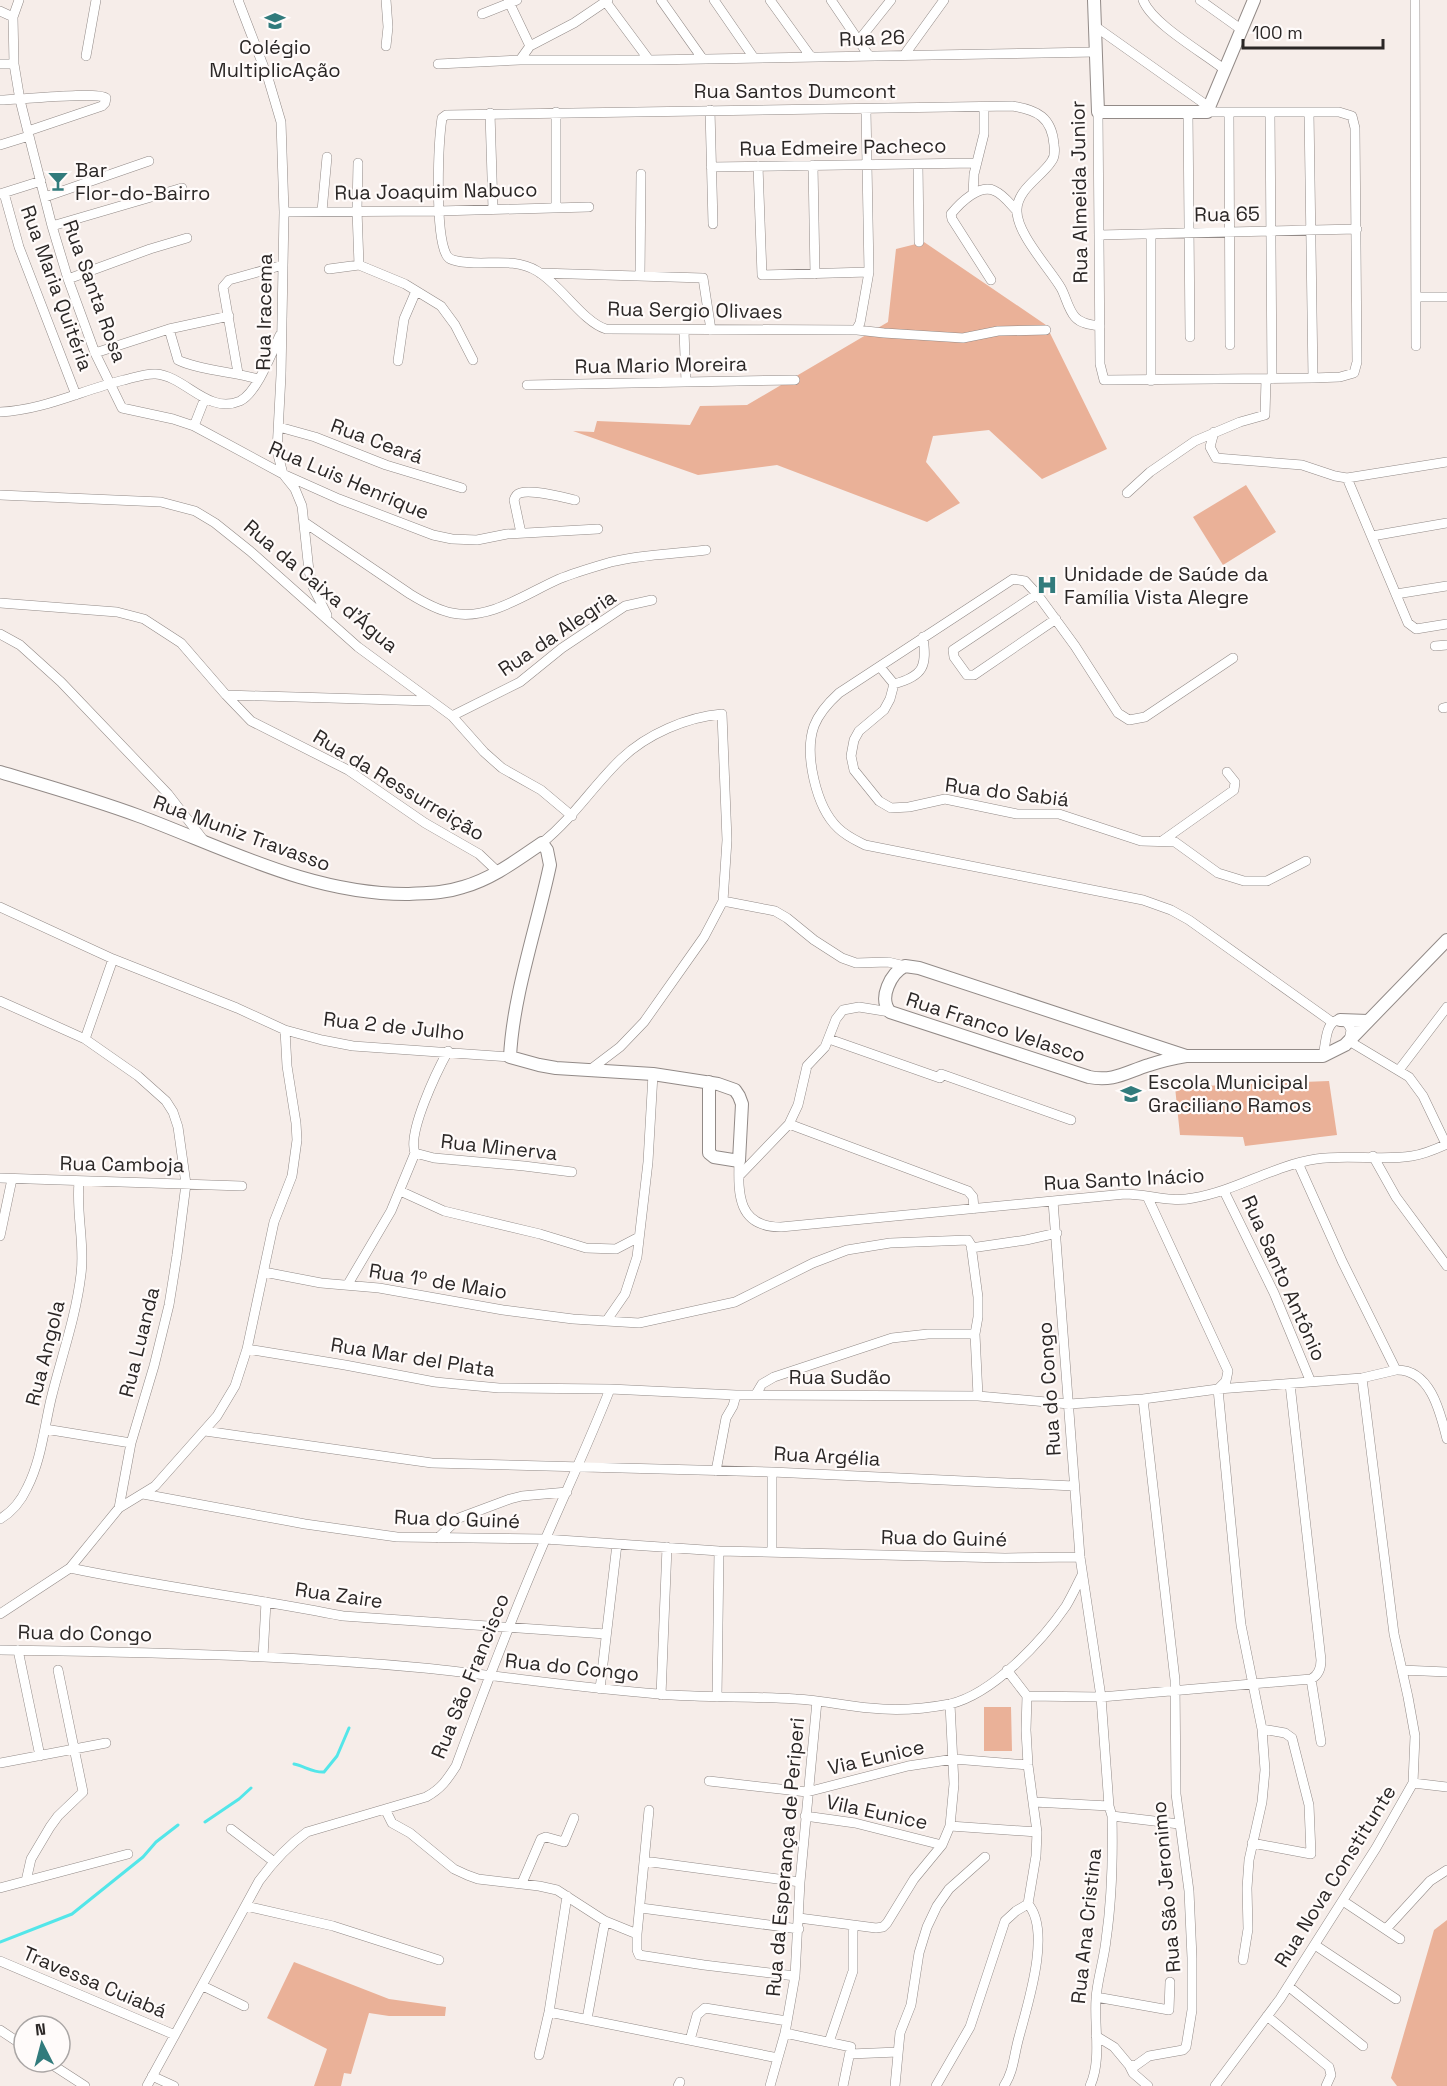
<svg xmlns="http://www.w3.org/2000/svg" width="1447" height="2086" font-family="'Space Grotesk',sans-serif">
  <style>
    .green { fill: #eab198 }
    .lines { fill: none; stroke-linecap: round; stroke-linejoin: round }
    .stream { stroke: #53e6e9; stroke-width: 3 }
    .street-casing { stroke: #928a87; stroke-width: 10 }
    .secondary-casing { stroke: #928a87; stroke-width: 14 }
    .street { stroke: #fff; stroke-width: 9 }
    .secondary { stroke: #fff; stroke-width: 12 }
    .labels { text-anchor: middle; stroke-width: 4.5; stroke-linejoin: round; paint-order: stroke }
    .street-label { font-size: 20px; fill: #2b2726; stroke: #fffbfa }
    .poi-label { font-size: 20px; fill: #2b2726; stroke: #fffbfa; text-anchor: start }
  </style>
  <rect width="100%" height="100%" fill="#f6ede9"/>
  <!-- green -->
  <path class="green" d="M924,242L1046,325L1107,449L1042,479L989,430L933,436L926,462L960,503L927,522L777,465L698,475L573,431L594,432L597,421L690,425L700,406L747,405L888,322L896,249Z
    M1246,485L1276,532L1223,565L1193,517Z
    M1329,1081L1337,1135L1245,1146L1243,1137L1180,1135L1175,1087Z
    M984,1707H1011L1012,1751H984Z
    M1447,1920V2086H1397L1391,2078L1434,1930Z
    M294,1962L389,1999L446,2007L445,2016H389L369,2013L351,2074L344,2073L341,2086H314L327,2049L267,2018Z"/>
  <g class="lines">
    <!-- stream -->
    <path class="stream" d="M294,1764C304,1766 314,1773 324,1772L337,1756L349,1728
      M205,1822L239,1799L251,1788
      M0,1942L72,1914L143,1857L156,1842L178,1825"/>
    <!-- street casing -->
    <g class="street-casing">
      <path id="street" d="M19,0L13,17L14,64L20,100L32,148L52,226L68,279L95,353L122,408L173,419L194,426L283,474L339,499L433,535L452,539L477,540L507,534L598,529
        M238,0L268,78L281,122L284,212L281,375L277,451L283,474L295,489L302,506L309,571L313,587L327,615
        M386,0L388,27L386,46
        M508,0L530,46
        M661,0L702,58
        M714,0L754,58
        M770,0L811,57
        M831,0L869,56
        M1143,0C1152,24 1204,53 1225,70
        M1200,0L1242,30
        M1415,0L1416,346
        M606,2L649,60
        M0,11L13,17
        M482,14L517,0
        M1096,27L1209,107
        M859,40L891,0
        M905,54L944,0
        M86,56L96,0
        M520,60L530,46L574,23L608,0
        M0,64H14
        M438,64L520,60H649L1096,52
        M0,100C19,100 96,91 106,98L105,103L102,106L28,131
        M710,110L713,224
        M866,110L869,272L860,323L856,330L606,329C583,322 561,285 537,271C511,256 484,267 457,261C452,260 448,259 446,254C435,232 438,145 442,118L446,115L1012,106C1037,110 1052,117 1054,145C1055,151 1055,157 1051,162C1041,177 1018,189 1017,209C1015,232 1050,269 1061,288C1066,297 1068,309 1075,317C1081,324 1092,325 1100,326
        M556,112V207
        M1098,112L1100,364L1104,380L1313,378L1340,377L1354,373L1357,362L1355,128L1352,116L1339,112H1207
        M1188,112L1190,337
        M1229,112L1230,345
        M1270,112L1272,379
        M1309,112L1313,378
        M490,113L493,209
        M0,145L29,136
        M358,163L357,210L359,265L405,284L441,306L455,325L473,360
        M918,164L919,242
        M813,165L815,274
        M758,166L762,275L869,272
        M711,167L976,163
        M4,193L19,247L76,395
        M0,194L41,181
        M973,194L974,174L984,134V107
        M45,197L149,161
        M322,211L327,157
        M284,212L439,211L589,207
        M52,226L182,188
        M1151,234V381
        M1099,235L1357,229
        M329,269L359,265
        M540,273L703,278L711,330
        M640,276L641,174
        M68,279L150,249L187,238
        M991,280L952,219L951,214C960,203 980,183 995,191C1004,195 1010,204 1017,211
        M1416,297H1447
        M169,329L178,360C198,370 235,372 258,379
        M857,330L884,333L963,338L998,331L1046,330
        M684,331L686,382
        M95,353L169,329L229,316
        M398,361L404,319L416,291
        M238,373L223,287L229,280L283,265
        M527,385L795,380
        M0,412C44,410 82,390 124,380C134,378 145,373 156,374C185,376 208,415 240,401C257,393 272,352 280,335
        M194,426L205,398
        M279,427L315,437L386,465L462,488
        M1214,432L1210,447L1216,458L1302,465L1335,476L1347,478L1447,462
        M1347,478L1408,623L1416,629L1447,624
        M1127,493L1150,472L1195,441L1240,422L1265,415L1266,379
        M0,495L161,502L195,511L215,523L250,551L358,647L452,716L484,752L502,768L541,790L572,816
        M304,522L410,594C423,602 437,610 452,613C489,621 527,593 559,579C576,572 594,567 611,562C642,554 675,554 706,550
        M521,533L514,500C515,497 516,494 520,493C532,489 562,497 575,500
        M1372,536L1447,523
        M1037,594L953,650L954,657L967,675H974L1056,619
        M1396,594L1447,586
        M0,603L117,612L144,619L181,643L226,695L251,721L348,770L425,823L479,854L498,872
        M0,634L20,645L61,682L168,794L205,842
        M1435,646L1447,645
        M1233,658L1145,717L1129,720L1118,713L1075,646L1037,594L1025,581L1013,579L839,693C828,703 819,713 814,726C804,754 816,807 838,828C846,836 855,840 865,845L1143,900L1171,910L1189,920L1332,1022
        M880,667L894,684L890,699L884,710L859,731L854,740L851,756L854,770L879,801L891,808L909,807L945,799L1017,814H1059L1141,841L1175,842L1218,873L1244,881H1267L1306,861
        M894,684C924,676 927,666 923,637
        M226,695L430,701
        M1443,708L1447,707
        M452,716L520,682L562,648L625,606L652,600
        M1162,841L1234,790L1235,782L1227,772
        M542,843C574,817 593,786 621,759C647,734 687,717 722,714L727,840L723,901L704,937L644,1022L620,1047L591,1069
        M723,901L775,911L787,918L814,940L842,958L856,963L888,962L905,966
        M0,907L113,959L237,1008L285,1030L322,1040L353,1046L510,1057
        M0,1001L85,1039L138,1076L166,1101L173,1112L178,1127L186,1184L177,1255L169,1305L154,1366L131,1443L119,1508
        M85,1039L113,959
        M829,1039L940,1078
        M1349,1041L1409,1077L1423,1096L1446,1144
        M448,1051C437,1071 407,1133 415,1153L434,1158L524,1166L572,1172
        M1323,1056C1326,1045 1325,1018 1341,1020C1347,1021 1349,1025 1351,1030L1349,1041
        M1399,1070L1447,1007
        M941,1074L1071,1120
        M789,1124L968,1191L973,1197L974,1209
        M1373,1156L1396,1197L1447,1266
        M739,1161C738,1195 738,1227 781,1227L1125,1194C1148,1194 1170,1203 1193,1198C1236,1191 1272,1166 1316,1159C1348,1154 1382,1161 1412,1156C1425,1154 1436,1149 1447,1144
        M739,1176L789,1124L798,1105L807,1066L825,1047L836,1019L843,1010L859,1007L890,1012
        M0,1178L242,1186
        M400,1191L444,1211L540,1234L586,1248L616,1249L639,1237
        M1224,1191L1274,1293L1310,1380
        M1147,1196L1228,1371L1226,1381L1218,1389L1238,1597L1241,1625L1262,1729L1265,1770L1262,1802L1249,1860L1247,1888L1248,1929L1243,1960
        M1053,1201L1080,1557L1101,1697L1109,1806L1112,1816C1113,1858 1112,1899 1106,1940C1104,1960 1097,1980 1096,1999C1094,2027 1102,2060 1090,2086
        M0,1236L12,1179
        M971,1248L1026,1240L1057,1233
        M264,1272L321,1283L379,1288L503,1310L573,1319L639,1323L735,1302L813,1263L847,1250L890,1243L968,1240L971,1245L978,1297V1317L975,1334L978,1396
        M348,1284L391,1211L415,1153
        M607,1320L625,1294L637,1257L648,1162L653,1074
        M247,1349L345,1365L435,1382L499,1388L610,1389L736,1395L978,1396L1069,1404L1143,1399L1218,1389L1362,1378L1396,1370L1342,1261L1298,1163
        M1396,1370C1430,1369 1440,1411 1447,1439
        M756,1394L762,1384L774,1377L892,1338L928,1334H975
        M45,1429L131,1443
        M205,1431L432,1463L772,1472L1074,1486
        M716,1471L726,1418L733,1406L736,1395
        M772,1472V1552
        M143,1494L305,1524L397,1537L545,1539L719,1551L1005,1558L1080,1557
        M0,1519C12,1512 21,1501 27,1488C41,1461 44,1429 51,1399C61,1358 76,1317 81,1274C85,1244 76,1214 79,1182
        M438,1538L459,1518L510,1499L522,1496L567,1492
        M70,1568C161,1587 253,1598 343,1616L606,1634
        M0,1614L70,1568L119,1508L155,1486L217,1416L235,1386L247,1349L274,1222L292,1176L297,1140L296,1123L287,1066L285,1030
        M0,1650C142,1652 283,1655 424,1668C502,1676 580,1688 658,1694C704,1698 750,1696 796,1699C821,1700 845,1706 870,1708C896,1711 924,1709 950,1704C993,1694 1042,1641 1066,1606C1072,1596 1077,1585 1082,1575
        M18,1650L40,1756
        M263,1657L266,1602
        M1007,1670L1027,1696
        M1402,1670L1447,1672
        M1311,1679L1321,1742
        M600,1689L617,1544
        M661,1695L667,1547
        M1027,1696L1101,1697L1311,1679C1319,1675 1321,1668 1321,1660L1290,1384
        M717,1697L719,1551
        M0,1763L106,1743
        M709,1781L807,1792L908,1766L954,1759L1028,1765
        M1413,1783L1447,1787
        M1034,1802L1109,1806
        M385,1809L392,1823L410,1833L454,1869L467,1875L478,1879L539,1886L557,1890L605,1921L637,1934
        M649,1810L637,1934V1950L639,1955L704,1965L795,1976
        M805,1816L855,1823L942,1845
        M1112,1816L1179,1824
        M950,1826L1037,1832
        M231,1829L273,1861
        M1252,1843L1311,1854L1309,1805L1292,1738L1285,1733L1262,1729
        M644,1861L800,1882
        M26,1881L31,1859L50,1827L58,1816L83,1792L58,1670
        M522,1883L541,1839L546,1837L564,1842L574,1818
        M0,1888L128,1854
        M1343,1901L1400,1939
        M246,1906L333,1926L439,1960
        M641,1908L799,1929
        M799,1918L876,1928L883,1927L887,1923L914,1879L942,1845L950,1826L954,1784L950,1704
        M1386,1929L1430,1881L1447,1870
        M1315,1945L1396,1999
        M0,1961L175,2035
        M203,1986L244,2006
        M1288,1986L1363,2046
        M1096,1997L1169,2010L1170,1982
        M549,2012L778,2058
        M1267,2016L1329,2067L1331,2075L1326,2086
        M587,2019L605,1921
        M0,2030L24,2046
        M785,2033L851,2047L843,2086
        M1096,2036L1114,2047L1129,2065L1135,2066L1149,2056L1183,2050L1186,2047L1192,2010V1958L1189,1891L1176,1794L1175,1680L1143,1399
        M690,2040L697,2015L705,2008L787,2021
        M829,2042L853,1971V1925
        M850,2054L898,2052
        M539,2055L549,2012L567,1896
        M48,2062L85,2086
        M1129,2065L1133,2073L1148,2086
        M152,2076L174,2086
        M147,2086L259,1881C273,1862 287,1846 307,1832L426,1797C441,1789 447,1780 456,1766C484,1690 513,1614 545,1540C567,1489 590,1440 610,1389
        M678,2086L680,2082
        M770,2086L785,2033L795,1976L800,1882L817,1701
        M895,2086L900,2033L911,2005L919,1953L927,1927L937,1906L949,1889L985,1857
        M936,2086L970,2027L1005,1921L1016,1911L1028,1904
        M1004,2086C1014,2071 1014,2054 1019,2037C1027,2006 1052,1931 1028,1904L1036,1856L1037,1832L1028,1765L1026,1730L1027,1696
        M1215,2086L1280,1999L1299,1969L1376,1848L1413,1783L1415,1736L1408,1697L1394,1634L1362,1378"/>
    </g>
    <!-- secondary casing -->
    <g class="secondary-casing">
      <path id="secondary" d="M1094,0L1098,112H1207L1254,0
        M0,772C47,786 93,799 139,816C227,849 313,895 409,894C427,893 445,893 463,887C492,879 517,860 542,843L547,850L550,865C537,927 513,995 510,1057L539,1065L556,1068L653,1074L718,1084L735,1090L739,1096L742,1104L739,1161L714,1157L709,1153V1082
        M1340,1020L1368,1021
        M1186,1056C1174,1058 1161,1061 1149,1065C1126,1072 1114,1082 1089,1077L890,1012C878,998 891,973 905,966L919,968L1186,1056H1323L1345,1045L1447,940"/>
    </g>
    <!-- street -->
    <use href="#street" class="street"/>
    <!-- secondary -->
    <use href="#secondary" class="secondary"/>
  </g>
  <!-- icons -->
  <defs>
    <g id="school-bare" transform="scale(1.62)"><path d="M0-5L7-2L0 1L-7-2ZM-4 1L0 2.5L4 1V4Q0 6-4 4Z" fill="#317b7c" stroke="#fffbfa" stroke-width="2.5" paint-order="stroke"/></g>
    <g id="bar-bare" transform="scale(1.62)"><path d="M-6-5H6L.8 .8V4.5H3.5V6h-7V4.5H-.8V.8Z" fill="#317b7c" stroke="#fffbfa" stroke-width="2.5" paint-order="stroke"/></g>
    <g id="hospital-bare" transform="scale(1.62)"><path d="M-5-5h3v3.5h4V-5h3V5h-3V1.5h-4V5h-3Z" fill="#317b7c" stroke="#fffbfa" stroke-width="2.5" paint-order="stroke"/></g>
  </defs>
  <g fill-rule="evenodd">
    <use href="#school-bare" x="275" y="21"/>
    <use href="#bar-bare" x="58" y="181"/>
    <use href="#hospital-bare" x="1047" y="585"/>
    <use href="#school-bare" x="1131" y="1094"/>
  </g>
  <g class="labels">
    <!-- street labels -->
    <g class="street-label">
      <text transform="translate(872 38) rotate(-2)" y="7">Rua 26</text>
      <text x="795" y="98">Rua Santos Dumcont</text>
      <text transform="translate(843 147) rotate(-1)" y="7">Rua Edmeire Pacheco</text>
      <text transform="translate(436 191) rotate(-1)" y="7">Rua Joaquim Nabuco</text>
      <text transform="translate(1079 192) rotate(-91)" y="7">Rua Almeida Junior</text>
      <text transform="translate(1227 214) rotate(-1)" y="7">Rua 65</text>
      <text transform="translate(57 288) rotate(70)" y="7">Rua Maria Quitéria</text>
      <text transform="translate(95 291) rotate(70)" y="7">Rua Santa Rosa</text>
      <text transform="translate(695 310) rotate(1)" y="7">Rua Sergio Olivaes</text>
      <text transform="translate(264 312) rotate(-89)" y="7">Rua Iracema</text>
      <text transform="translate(661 365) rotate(-1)" y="7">Rua Mario Moreira</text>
      <text transform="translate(377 441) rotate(20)" y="7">Rua Ceará</text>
      <text transform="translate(349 480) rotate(23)" y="7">Rua Luis Henrique</text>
      <text transform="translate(321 586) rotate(40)" y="7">Rua da Caixa d'Água</text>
      <text transform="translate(557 633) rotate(-34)" y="7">Rua da Alegria</text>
      <text transform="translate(399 785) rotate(31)" y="7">Rua da Ressurreição</text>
      <text transform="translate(1007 792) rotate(7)" y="7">Rua do Sabiá</text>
      <text transform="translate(242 833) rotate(20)" y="7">Rua Muniz Travasso</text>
      <text transform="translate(394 1026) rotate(6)" y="7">Rua 2 de Julho</text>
      <text transform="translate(996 1027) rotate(18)" y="7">Rua Franco Velasco</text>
      <text transform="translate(499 1147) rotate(6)" y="7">Rua Minerva</text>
      <text transform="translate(122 1164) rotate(1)" y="7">Rua Camboja</text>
      <text transform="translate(1124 1179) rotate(-3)" y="7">Rua Santo Inácio</text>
      <text transform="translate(1284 1278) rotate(66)" y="7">Rua Santo Antônio</text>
      <text transform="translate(438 1281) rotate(9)" y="7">Rua 1º de Maio</text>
      <text transform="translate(139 1342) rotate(-76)" y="7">Rua Luanda</text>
      <text transform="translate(45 1353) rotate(-76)" y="7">Rua Angola</text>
      <text transform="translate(413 1357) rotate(9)" y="7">Rua Mar del Plata</text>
      <text x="840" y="1384">Rua Sudão</text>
      <text transform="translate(1049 1389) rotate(-94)" y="7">Rua do Congo</text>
      <text transform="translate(827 1456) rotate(3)" y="7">Rua Argélia</text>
      <text transform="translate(457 1519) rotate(2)" y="7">Rua do Guiné</text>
      <text transform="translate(944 1538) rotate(1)" y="7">Rua do Guiné</text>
      <text transform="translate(339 1595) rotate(8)" y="7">Rua Zaire</text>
      <text transform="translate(85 1633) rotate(1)" y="7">Rua do Congo</text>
      <text transform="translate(572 1667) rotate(6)" y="7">Rua do Congo</text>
      <text transform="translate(470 1676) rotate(-68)" y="7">Rua São Francisco</text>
      <text transform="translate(876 1757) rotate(-13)" y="7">Via Eunice</text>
      <text transform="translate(877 1812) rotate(12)" y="7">Vila Eunice</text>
      <text transform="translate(785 1857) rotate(-85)" y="7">Rua da Esperança de Periperi</text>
      <text transform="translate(1335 1876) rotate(-58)" y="7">Rua Nova Constitunte</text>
      <text transform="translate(1166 1887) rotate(-95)" y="7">Rua São Jeronimo</text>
      <text transform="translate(1086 1926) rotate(-84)" y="7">Rua Ana Cristina</text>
      <text transform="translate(95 1982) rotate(23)" y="7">Travessa Cuiabá</text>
    </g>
    <!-- poi labels -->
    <g class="poi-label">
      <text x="275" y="54" text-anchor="middle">Colégio<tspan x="275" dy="23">MultiplicAção</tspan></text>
      <text x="75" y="177">Bar<tspan x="75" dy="23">Flor-do-Bairro</tspan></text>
      <text x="1064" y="581">Unidade de Saúde da<tspan x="1064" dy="23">Família Vista Alegre</tspan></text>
      <text x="1148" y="1089">Escola Municipal<tspan x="1148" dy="23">Graciliano Ramos</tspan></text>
    </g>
  </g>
  <!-- north arrow -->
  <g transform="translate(42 2044) rotate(354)"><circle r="28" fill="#fffbfa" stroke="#aaa6a5" stroke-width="1.5"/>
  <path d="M0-4.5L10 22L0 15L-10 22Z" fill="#317b7c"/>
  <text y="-9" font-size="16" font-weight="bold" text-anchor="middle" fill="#2b2726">N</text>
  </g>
  <!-- scale -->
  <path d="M1243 39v9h140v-9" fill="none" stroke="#2b2726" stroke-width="3"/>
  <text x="1252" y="39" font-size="18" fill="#2b2726" stroke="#fffbfa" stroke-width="4.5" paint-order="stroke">100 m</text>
</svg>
